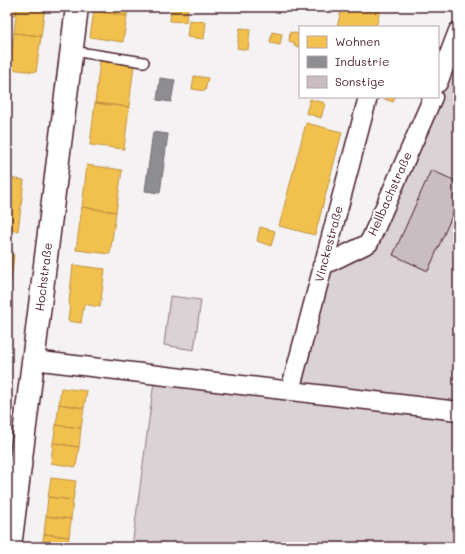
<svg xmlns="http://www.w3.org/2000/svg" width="465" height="554" font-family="Mali,sans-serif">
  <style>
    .green { fill: #dbd2d5; stroke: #927880 }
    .homes { fill: #f2c14e; stroke: #c09044 }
    .industry { fill: #8d8d92; stroke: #796c73 }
    .building { fill: #cabdc1; stroke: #4a1f2b }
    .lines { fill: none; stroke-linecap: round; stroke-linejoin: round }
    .lane-casing { stroke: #4a1f2b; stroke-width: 12 }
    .street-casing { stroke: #4a1f2b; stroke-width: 21 }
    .secondary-casing { stroke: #4a1f2b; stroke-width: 25 }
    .lane { stroke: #fff; stroke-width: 9 }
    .street { stroke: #fff; stroke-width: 18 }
    .secondary { stroke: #fff; stroke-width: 22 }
    .labels { text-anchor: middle; stroke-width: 4; stroke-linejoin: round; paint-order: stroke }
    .street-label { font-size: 12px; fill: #4a1f2b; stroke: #fff }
  </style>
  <rect width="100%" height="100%" fill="#f4f2f2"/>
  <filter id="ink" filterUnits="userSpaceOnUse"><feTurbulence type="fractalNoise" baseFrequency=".025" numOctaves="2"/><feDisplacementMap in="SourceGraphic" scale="8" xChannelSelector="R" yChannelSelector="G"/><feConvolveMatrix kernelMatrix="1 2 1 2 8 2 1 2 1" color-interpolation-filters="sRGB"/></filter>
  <g filter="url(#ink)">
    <!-- green -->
    <path class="green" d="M458,31V547H132L155,374L290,391L322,266L369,243Z
      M170,296L201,300L194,350L164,345Z"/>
    <!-- homes -->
    <path class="homes" d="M7,7H17L16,15L7,14Z
      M17,7H45L41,36L14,33Z
      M94,7H128L127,16L94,11Z
      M171,7H188L186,22L170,21Z
      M342,7H381L376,27H337Z
      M94,11L127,16L123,42L90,37Z
      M189,20L206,22L204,39L187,37Z
      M240,28L250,29L248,50L237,48Z
      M272,32L282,34L280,45L270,43Z
      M290,32L300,34V47L294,46L295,43L289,41Z
      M14,33L41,36L36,72L9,69Z
      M100,61L134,65L129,107L95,103Z
      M194,76L208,78L205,91L192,89Z
      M379,97H395L393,102Z
      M310,99L325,103L321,118L306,113Z
      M95,103L129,107L124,149L90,145Z
      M306,123L342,132L315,235L279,226Z
      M87,165L122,170L116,212L82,207Z
      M7,178L24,180L18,231L7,230Z
      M82,207L116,212L110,254L76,250Z
      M260,227L275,231L271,246L257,241Z
      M7,254L14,255L9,297L7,296Z
      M73,265L105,269L100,307L84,304L81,323L68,321L70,303H69Z
      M7,379H11L7,407Z
      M61,388L87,391L84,408L59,404Z
      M59,404L84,408L81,428L56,425Z
      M56,425L81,428L79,447L53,443Z
      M53,443L79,447L76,467L51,463Z
      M51,478L76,481L73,500L48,497Z
      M48,497L73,500L71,519L46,516Z
      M46,516L71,519L69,537L44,534Z
      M44,534L69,537L67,547H42Z"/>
    <!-- industry -->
    <path class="industry" d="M160,78L175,80L171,102L157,100Z
      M153,132L168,134L160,193L145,191Z"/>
    <!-- building -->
    <path class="building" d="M431,170L458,182V202L428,271L393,255Z"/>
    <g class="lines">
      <!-- lane casing -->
      <g class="lane-casing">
        <path id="lane" d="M72,51L144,62"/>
      </g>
      <!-- street casing -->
      <g class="street-casing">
        <path id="street" d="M438,83L458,31
          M322,266L369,243L433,97
          M33,360L458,411
          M290,391L368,97"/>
      </g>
      <!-- secondary casing -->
      <g class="secondary-casing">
        <path id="secondary" d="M10,547L77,7"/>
      </g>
      <!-- lane -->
      <use href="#lane" class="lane"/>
      <!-- street -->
      <use href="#street" class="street"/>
      <!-- secondary -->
      <use href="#secondary" class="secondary"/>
    </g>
  </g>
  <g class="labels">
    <!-- street labels -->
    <g class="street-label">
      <text transform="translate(390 194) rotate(-66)" y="4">Hellbachstraße</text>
      <text transform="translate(329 244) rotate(-75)" y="4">Vinckestraße</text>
      <text transform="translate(44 277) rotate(-83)" y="4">Hochstraße</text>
    </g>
  </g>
  <!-- margin -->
  <rect width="465" height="554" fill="none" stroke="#fff" stroke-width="24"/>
  <rect x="12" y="12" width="441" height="530" fill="none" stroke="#4a1f2b" stroke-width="1.5" filter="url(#ink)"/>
  <!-- legend -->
  <rect x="299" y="26" width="140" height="72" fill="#ffffff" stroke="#b7a5aa"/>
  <rect x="307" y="36" width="20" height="12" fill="#f2c14e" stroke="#b7a5aa"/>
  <text x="335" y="46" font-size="12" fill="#4a1f2b">Wohnen</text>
  <rect x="307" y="56" width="20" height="12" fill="#8d8d92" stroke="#b7a5aa"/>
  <text x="335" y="66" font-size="12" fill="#4a1f2b">Industrie</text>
  <rect x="307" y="76" width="20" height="12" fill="#cabdc1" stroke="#b7a5aa"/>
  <text x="335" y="86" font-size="12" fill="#4a1f2b">Sonstige</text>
</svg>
